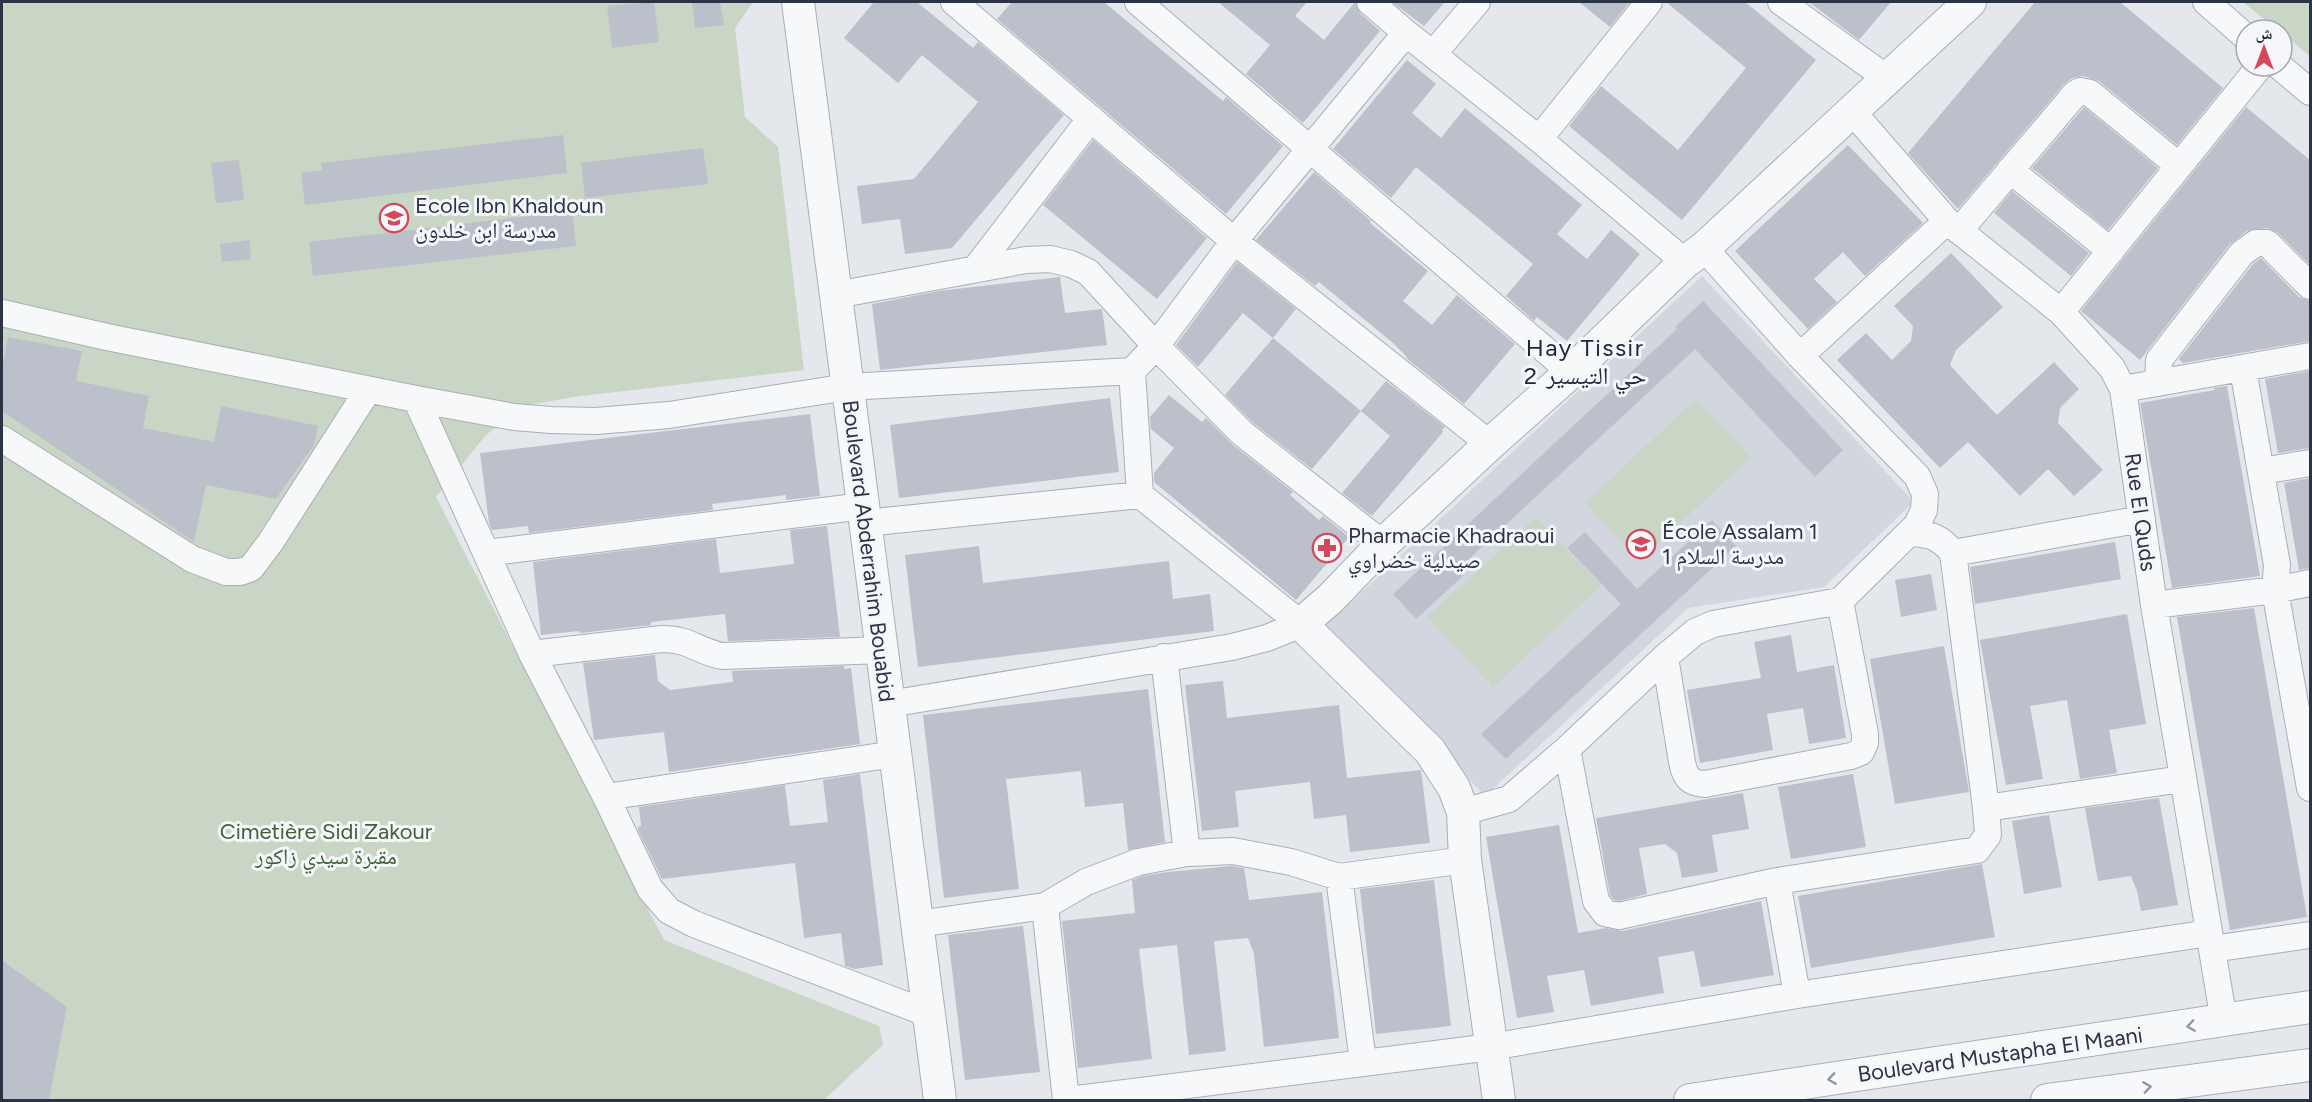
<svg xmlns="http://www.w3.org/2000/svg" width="2312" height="1102" font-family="Figtree,'Noto Naskh Arabic',sans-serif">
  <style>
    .built { fill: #d2d6de }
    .green { fill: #c9d6c5 }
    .building { fill: #bbc0ca }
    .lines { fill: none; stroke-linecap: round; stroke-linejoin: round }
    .minor-casing { stroke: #a9aeb7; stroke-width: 28 }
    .tertiary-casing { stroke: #a9aeb7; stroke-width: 34 }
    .minor { stroke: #f7f8fa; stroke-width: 26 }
    .tertiary { stroke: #f7f8fa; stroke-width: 32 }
    .oneway { stroke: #9196a0 }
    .labels { text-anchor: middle; stroke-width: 6; stroke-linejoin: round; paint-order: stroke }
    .poi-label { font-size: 22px; fill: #2b3445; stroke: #f4f6f9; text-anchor: start }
    .street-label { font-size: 22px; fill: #2b3445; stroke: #f4f6f9 }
    .park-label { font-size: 22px; fill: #3f6138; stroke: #f4f6f9 }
    .neighbourhood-label { font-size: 24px; letter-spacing: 1.5px; fill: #1d2536; stroke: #f4f6f9 }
  </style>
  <rect width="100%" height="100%" fill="#e4e7ec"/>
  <!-- built -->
  <path class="built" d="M1702,276L1914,502L1824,587L1688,608L1485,796L1325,626Z"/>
  <!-- green -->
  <path class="green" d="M2,2H753L735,28L745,117L778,147L804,370L573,397L524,406L486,435L436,497L664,940L879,1026L883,1045L824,1100H49L67,1007L2,960Z
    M2243,2H2310V56L2282,33V30H2278Z
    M1696,399L1751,457L1639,561L1585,503Z
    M1536,517L1601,586L1493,687L1427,617Z"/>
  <!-- building -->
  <path class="building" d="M654,2L659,42L612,48L607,6Z
    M692,2H720L724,25L695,28Z
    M874,2H917L973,48L978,42L1064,115L952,248L905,254L900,219L862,224L857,186L914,179L978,102L922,55L898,83L844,38Z
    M1012,2H1104L1223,101L1226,97L1283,146L1226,214L997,19Z
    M1218,2H1307L1295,16L1324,40L1355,2L1360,13L1380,31L1303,123L1246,74L1270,45Z
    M1392,2H1445L1424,26Z
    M1579,2H1630L1610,27Z
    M1666,2H1745L1816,60L1682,220L1569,126L1601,86L1678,150L1746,68Z
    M1809,2H1891L1859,40Z
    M2035,2H2120L2223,88L2177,145L2099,81L2083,76L2072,78L2064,84L1958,209L1908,153Z
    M1407,60L1436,84L1412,113L1441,138L1465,108L1553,181L1582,205L1557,234L1587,259L1611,230L1640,254L1567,341L1537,317L1534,321L1506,296L1533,264L1416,167L1391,198L1333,149Z
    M2084,107L2158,168L2108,230L2032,168Z
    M2246,107L2310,160V265L2277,232L2267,228L2247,231L2230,244L2140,360L2081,311Z
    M563,135L567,173L305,205L301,173L322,170L321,163Z
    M1093,140L1207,238L1157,299L1043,205Z
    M1848,145L1923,223L1865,276L1843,252L1814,279L1837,302L1808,329L1735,251Z
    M703,148L708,184L585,198L581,163Z
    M239,160L244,200L216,203L211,163Z
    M1314,172L1371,221L1370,223L1428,271L1403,301L1432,325L1457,295L1515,344L1464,404L1406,358L1407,357L1393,343L1319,282L1315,286L1256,240Z
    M2012,191L2089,253L2071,276L1994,213Z
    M572,211L576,246L313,276L309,242Z
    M249,240L251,259L222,262L220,244Z
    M1951,253L2003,307L1956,350L1950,365L1971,388L1997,415L2054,362L2079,389L2060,408L2058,423L2103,470L2074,496L2048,469L2020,496L1968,442L1940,468L1837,360L1866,333L1892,360L1911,341L1913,326L1894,306Z
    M2261,258L2299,297L2310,301V341L2183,363L2179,359L2253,264Z
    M1237,262L1296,309L1273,338L1243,313L1198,367L1176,345Z
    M1060,277L1065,313L1102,309L1107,345L880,370L872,304L939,291Z
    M1703,301L1843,450L1815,477L1695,349L1458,569L1464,575L1416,619L1393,594L1677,329L1675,327Z
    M8,337L82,351L76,381L149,396L143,428L214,442L221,406L318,426L314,445L276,499L206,485L194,542L2,411V370Z
    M1273,338L1361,411L1312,469L1252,422L1225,395Z
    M2310,371V448L2278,453L2265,379Z
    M1386,381L1445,427L1442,430L1443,432L1372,516L1342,493L1390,436L1361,411Z
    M2227,386L2260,576L2172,588L2140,403L2215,390L2213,388Z
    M1169,395L1202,422L1206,418L1233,445L1293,492L1290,495L1319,520L1323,516L1349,537L1296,600L1154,482V473L1174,448L1151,429L1150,417Z
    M1110,398L1119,472L899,498L890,425Z
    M810,414L820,496L786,500V495L712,504L713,510L529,533L528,526L492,530L489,523L480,453Z
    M2310,478V568L2299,570L2284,483Z
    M1712,520L1736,546L1506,759L1481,734L1621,604L1567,548L1585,532L1637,589Z
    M827,526L840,637L728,641L725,614L651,622V625L580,633L579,631L541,635L533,562L716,539L720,573L794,564L790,530Z
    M2115,542L2121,579L1975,604L1970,567Z
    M979,546L983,583L1169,561L1173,599L1210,594L1214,631L918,667L905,555Z
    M1931,574L1937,610L1901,617L1895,580Z
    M2254,608L2307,917L2230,930L2177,617Z
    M2127,614L2146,724L2109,730L2117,773L2080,779L2067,700L2030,706L2043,779L2006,785L1980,640Z
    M1791,635L1797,672L1834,665L1846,738L1809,744L1803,708L1767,714L1773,750L1700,763L1687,690L1761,678L1754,642Z
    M1944,646L1969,792L1895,804L1870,659Z
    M655,655L658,681L670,690L733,682L732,671L844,666V669L851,668L860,744L669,772L664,732L594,740L583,663Z
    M1223,681L1227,718L1339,705L1347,778L1421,770L1430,843L1350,852L1346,815L1314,819L1310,782L1235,791L1239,827L1202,831L1185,685Z
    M1148,689L1165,842L1128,850L1123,803L1085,807L1081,771L1006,779L1019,889L944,898L923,715Z
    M860,774L883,965L854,969L845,966L841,933L804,938L795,863L662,879L638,830V827L641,826L639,807L785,785L790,826L828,822L823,780Z
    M1853,774L1866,847L1791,859L1778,787Z
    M1743,793L1749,829L1712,835L1718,872L1682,878L1677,853L1665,844L1639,848L1647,894L1619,901L1614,900L1610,895L1596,818Z
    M2159,798L2178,905L2141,911L2137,891L2131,876L2098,881L2085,808Z
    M2049,815L2062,887L2024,894L2012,821Z
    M1559,825L1578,933L1606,928L1622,931L1761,901L1774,975L1701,987L1694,951L1658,957L1664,993L1591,1006L1584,970L1547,976L1554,1012L1517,1018L1486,837Z
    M1982,864L1995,937L1811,968L1798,896Z
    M1232,866L1244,868L1249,900L1322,892L1339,1038L1264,1047L1254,954L1248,938L1214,941L1226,1051L1189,1055L1177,945L1139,949L1152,1059L1078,1068L1062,921L1135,913L1132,880L1142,876L1168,872Z
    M1434,880L1451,1026L1376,1034L1360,889Z
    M1023,926L1040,1072L965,1080L948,935Z
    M2,960L67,1007L49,1101H2Z"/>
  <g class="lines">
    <!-- minor casing -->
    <g class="minor-casing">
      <path id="minor" d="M954,2L1234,241L1490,444
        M1138,2L1571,372
        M1370,2L1406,33L1539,139L1685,262
        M1781,2L1888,79
        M2206,2L2246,37
        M1433,54L1477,2
        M2279,66L2310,92
        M1851,110L1947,221L2061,312L2112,368L2123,389L2154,605L2224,1021
        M1539,139L1649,2
        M2010,170L2111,251
        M1959,231L2075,94L2080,91L2090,93L2179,166
        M976,268L1091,118
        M836,295L1026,260L1050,259L1071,264L1088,272L1156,346L1242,433L1383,544
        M2061,312L2260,66
        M2,313L107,337L416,399L514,417L551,420L596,421L669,415L848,387L1132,371L1156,346L1234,241L1406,33
        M1800,356L1947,221
        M2243,369L2277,565L2275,590L2310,788
        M1132,371L1140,495
        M2158,383L2159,360L2242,253L2256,243H2267L2310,286
        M2123,389L2310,356
        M416,399L532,654L606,797L650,889L669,911L694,924L929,1014
        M2,439L192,559L226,572H240L251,568L270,543L368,390
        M2262,471L2310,463
        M865,523L1140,495L1301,624L1267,638L1232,647L889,704
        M1910,533C1931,534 1940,537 1953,553L2142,519
        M486,553L863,506
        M1953,553L1986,808
        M2154,605L2275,590L2310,583
        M532,654L662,639C690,639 697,651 722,656L882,650
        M1164,657L1187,853
        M1665,657L1682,762C1685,777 1689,783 1705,784L1851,756L1861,752L1865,743V734L1840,601
        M1567,749L1596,901L1605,913L1619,916L1777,881L1977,850L1988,835L1986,808L2182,779
        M606,797L895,754
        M1463,812L1509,799L1567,749L1665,657L1695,632L1713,624L1840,601L1917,525L1924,510L1925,494L1917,476L1800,356L1704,248
        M1339,877L1363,1062
        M1777,881L1797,995
        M1045,906L1066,1100
        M917,924L1045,906L1086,882L1138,862L1187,853L1233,851L1291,862L1339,877L1465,860
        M2212,949L2310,935
        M1069,1100L1491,1047L1797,995L2209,933"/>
    </g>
    <!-- tertiary casing -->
    <g class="tertiary-casing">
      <path id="tertiary" d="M798,2L940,1100
        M1499,1100L1465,860L1463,812L1454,788L1430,751L1301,624L1330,599L1383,544L1490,444L1571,372L1685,262L1704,248L1970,2
        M1690,1100L2310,1007
        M2047,1100L2310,1065"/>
    </g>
    <!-- minor -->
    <use href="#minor" class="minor"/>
    <!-- tertiary -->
    <use href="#tertiary" class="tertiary"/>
  </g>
  <!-- one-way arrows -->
  <defs><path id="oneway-chevron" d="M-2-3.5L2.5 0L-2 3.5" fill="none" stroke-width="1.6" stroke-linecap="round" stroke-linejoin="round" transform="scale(1.5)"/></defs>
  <g class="oneway">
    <use href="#oneway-chevron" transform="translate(2191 1026) rotate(172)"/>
    <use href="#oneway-chevron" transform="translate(1832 1079) rotate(172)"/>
    <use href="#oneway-chevron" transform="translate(2147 1087) rotate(-8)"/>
  </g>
  <!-- icons -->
  <defs>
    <g id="school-ring" transform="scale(1.5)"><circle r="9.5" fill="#f4f6f9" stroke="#d1495b" stroke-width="1.5"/><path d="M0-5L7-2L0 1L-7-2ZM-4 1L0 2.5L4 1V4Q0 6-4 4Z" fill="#d1495b"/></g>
    <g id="pharmacy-ring" transform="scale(1.5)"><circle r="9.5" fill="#f4f6f9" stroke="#d1495b" stroke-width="1.5"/><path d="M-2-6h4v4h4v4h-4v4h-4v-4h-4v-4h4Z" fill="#d1495b"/></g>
  </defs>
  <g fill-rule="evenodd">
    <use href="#school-ring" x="394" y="218"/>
    <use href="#school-ring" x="1641" y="544"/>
    <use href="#pharmacy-ring" x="1327" y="548"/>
  </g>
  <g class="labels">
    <!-- poi labels -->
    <g class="poi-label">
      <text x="415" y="213">Ecole Ibn Khaldoun<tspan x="415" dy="25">مدرسة ابن خلدون</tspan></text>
      <text x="1662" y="539">École Assalam 1<tspan x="1662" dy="25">مدرسة السلام 1</tspan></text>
      <text x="1348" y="543">Pharmacie Khadraoui<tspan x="1348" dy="25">صيدلية خضراوي</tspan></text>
    </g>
    <!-- street labels -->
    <g class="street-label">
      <text transform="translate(2141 512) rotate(82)" y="8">Rue El Quds</text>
      <text transform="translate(869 551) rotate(83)" y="8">Boulevard Abderrahim Bouabid</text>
      <text transform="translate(2000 1054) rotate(-8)" y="8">Boulevard Mustapha El Maani</text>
    </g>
    <!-- park labels -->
    <g class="park-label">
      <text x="326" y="839">Cimetière Sidi Zakour<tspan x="326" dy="25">مقبرة سيدي زاكور</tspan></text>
    </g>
    <!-- neighbourhood labels -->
    <g class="neighbourhood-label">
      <text x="1585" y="356">Hay Tissir<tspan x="1585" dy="28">2 حي التيسير</tspan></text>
    </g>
  </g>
  <!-- border -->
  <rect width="2312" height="1102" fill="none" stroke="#2b3445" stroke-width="6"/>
  <!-- north arrow -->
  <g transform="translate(2264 48)"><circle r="28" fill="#f4f6f9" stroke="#a4a8b1" stroke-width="1.5"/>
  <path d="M0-4.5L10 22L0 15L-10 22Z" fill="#d1495b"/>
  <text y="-9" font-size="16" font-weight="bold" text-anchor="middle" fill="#2b3445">ش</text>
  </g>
</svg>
